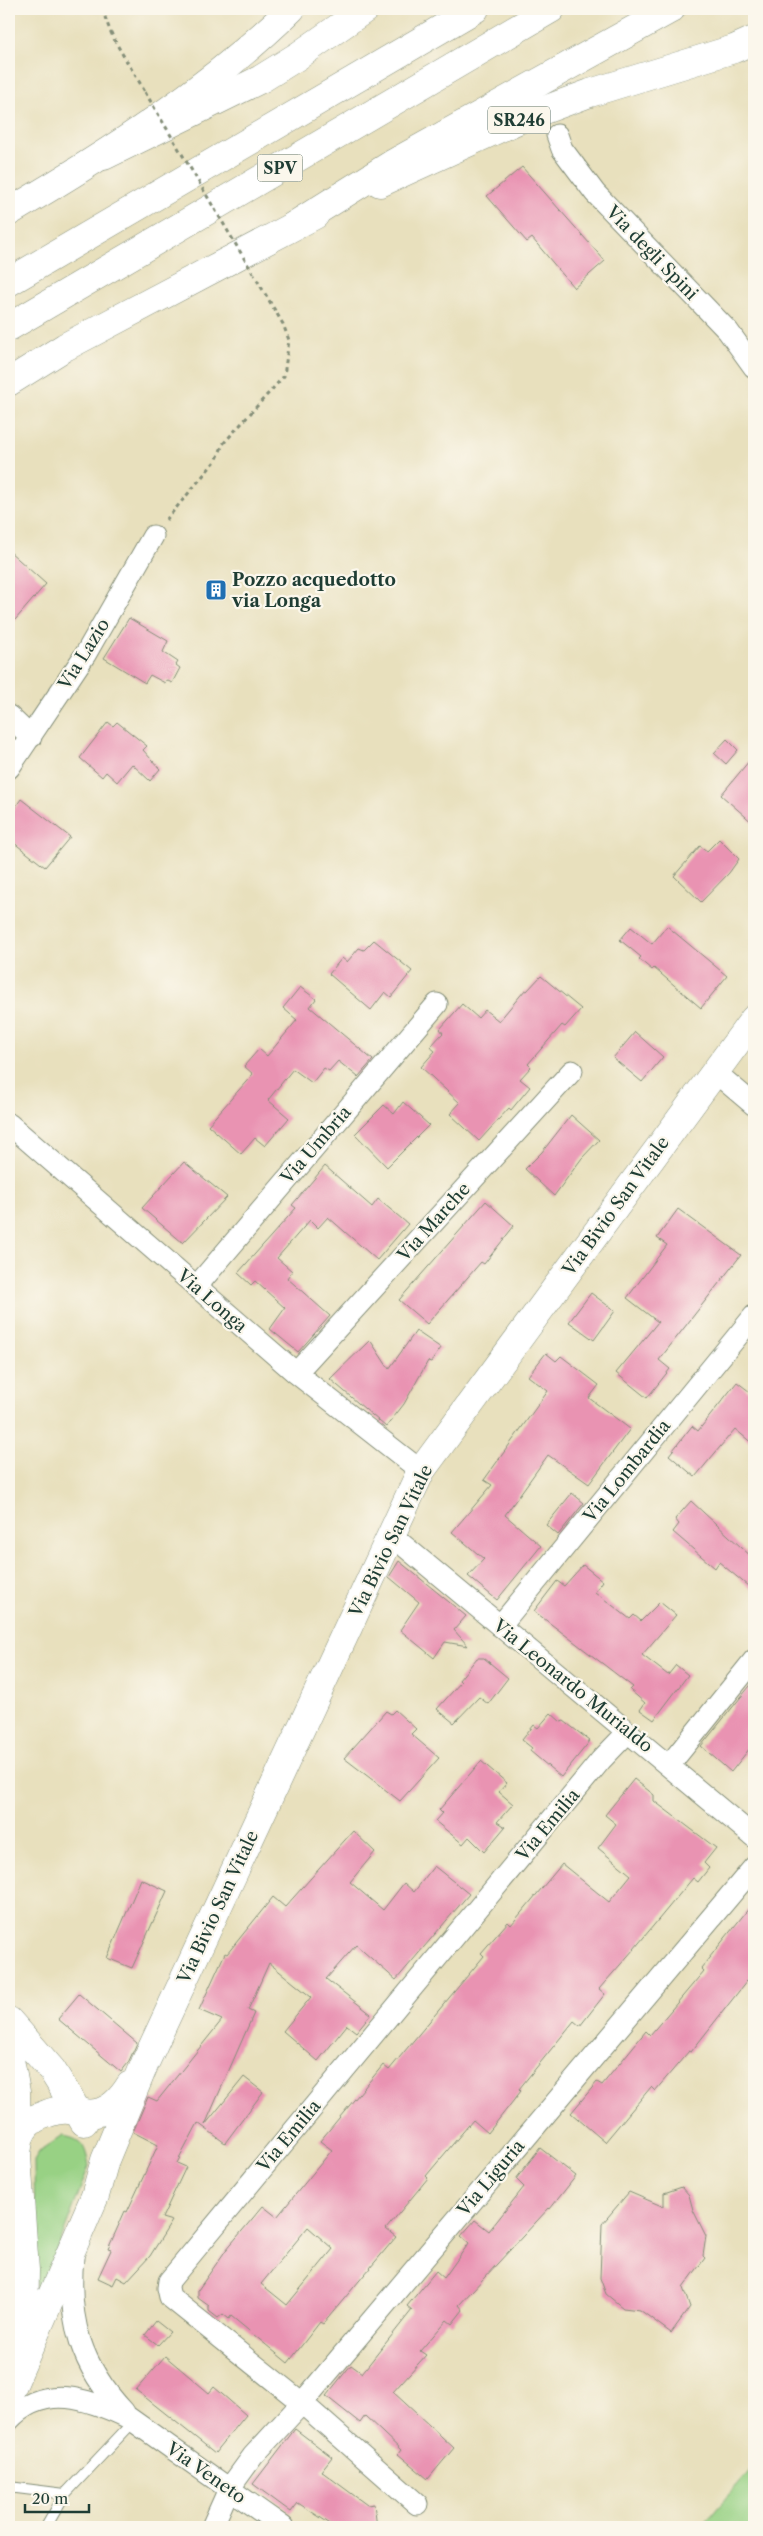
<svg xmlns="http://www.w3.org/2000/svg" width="763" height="2536" font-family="'Libre Caslon Text',serif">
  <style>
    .green { fill: #98d184; stroke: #5c875c }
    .building { fill: #e993b2; fill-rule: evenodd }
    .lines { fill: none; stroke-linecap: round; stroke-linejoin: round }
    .service-casing { stroke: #848e78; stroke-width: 12 }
    .minor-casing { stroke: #848e78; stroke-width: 23 }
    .secondary-casing { stroke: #848e78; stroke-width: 29 }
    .primary-casing { stroke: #848e78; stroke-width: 29 }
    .motorway-casing { stroke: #848e78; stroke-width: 29 }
    .path { stroke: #848e78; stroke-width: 3; stroke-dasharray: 4 4; stroke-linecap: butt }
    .service { stroke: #fff; stroke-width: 10 }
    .minor { stroke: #fff; stroke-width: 21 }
    .secondary { stroke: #fff; stroke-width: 28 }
    .primary { stroke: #fff; stroke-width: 28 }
    .motorway { stroke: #fff; stroke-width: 28 }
    .path-bridge { stroke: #848e78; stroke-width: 3; stroke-dasharray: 4 4; stroke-linecap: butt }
    .labels { text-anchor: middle; stroke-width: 4.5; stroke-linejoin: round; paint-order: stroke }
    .shield { fill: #fbf7ec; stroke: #61756b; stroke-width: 1 }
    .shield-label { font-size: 16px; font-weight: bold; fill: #1f3d34 }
    .street-label { font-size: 18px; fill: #1f3d34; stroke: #fbf7ec }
    .poi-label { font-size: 18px; font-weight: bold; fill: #1f3d34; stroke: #fbf7ec; text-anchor: start }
  </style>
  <rect width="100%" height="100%" fill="#fbf7ec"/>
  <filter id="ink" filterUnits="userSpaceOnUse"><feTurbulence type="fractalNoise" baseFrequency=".02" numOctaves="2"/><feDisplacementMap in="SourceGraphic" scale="10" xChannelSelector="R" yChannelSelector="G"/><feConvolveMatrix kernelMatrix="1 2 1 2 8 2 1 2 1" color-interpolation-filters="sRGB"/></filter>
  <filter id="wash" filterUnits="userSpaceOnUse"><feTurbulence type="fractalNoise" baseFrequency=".0096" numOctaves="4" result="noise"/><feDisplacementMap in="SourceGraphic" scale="20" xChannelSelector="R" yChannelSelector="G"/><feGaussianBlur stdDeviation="1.12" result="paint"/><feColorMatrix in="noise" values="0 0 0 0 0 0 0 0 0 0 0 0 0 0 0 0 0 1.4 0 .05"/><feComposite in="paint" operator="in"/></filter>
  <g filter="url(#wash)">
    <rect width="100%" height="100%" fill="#e8e0bd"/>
    <!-- green -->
    <path class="green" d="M62,2136C83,2139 85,2146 89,2166L36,2307L34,2160L39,2152Z
      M754,2466V2527H700Z"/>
    <g id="blocks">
      <!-- building -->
      <path class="building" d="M522,167L605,261L574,288L532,238L527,242L487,196Z
        M9,551L46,584L9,627Z
        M129,618L168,641L163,652L178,662L176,665L180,668L172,683L166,680L165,683L150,675L145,683L104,658Z
        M108,722L113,726L117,722L147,746L143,750L160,769L150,781L132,764L117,782L106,772L102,777L80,758Z
        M727,739L738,750L726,764L714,753Z
        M754,755V824L721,795Z
        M21,799L70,837L45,867L9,839V816Z
        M719,839L739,859L729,873L701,902L674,876L700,846L707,851Z
        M667,926L727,976L701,1008L654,968L652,970L639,959L641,957L620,940L631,927L652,944Z
        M374,940L412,971L391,997L385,992L371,1010L329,974L342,958L347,962L359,948L364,950Z
        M541,976L581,1009L565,1027L562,1025L528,1064L531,1067L520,1079L530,1087L511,1110L509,1108L479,1141L450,1114L460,1103L421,1067L435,1051L430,1047L443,1033L440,1029L462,1004L478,1018L485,1010L499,1021L525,990L527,991Z
        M300,987L316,999L310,1007L373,1060L358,1077L338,1061L329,1071L324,1068L312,1083L293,1069L268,1100L289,1118L265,1146L255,1138L241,1154L208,1125L253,1074L244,1066L259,1049L267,1056L297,1020L283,1008Z
        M635,1032L663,1057L642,1082L613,1058Z
        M403,1102L429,1125L387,1167L355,1134L384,1105L394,1114Z
        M571,1115L599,1140L582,1158L554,1196L525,1169L542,1152Z
        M184,1162L227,1197L183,1243L142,1208Z
        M325,1166L372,1207L378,1199L408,1224L377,1260L328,1217L318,1228L310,1220L277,1258L292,1271L287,1278L330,1316L298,1352L270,1329L285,1308L255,1281L251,1285L238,1273L296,1208L292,1205Z
        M486,1201L514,1226L484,1264L481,1262L427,1324L399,1300Z
        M678,1209L741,1255L659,1360L670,1369L647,1398L616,1373L658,1322L627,1298L667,1245L657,1238Z
        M591,1293L615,1311L594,1340L569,1322Z
        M416,1331L441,1348L431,1362L428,1361L404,1404L386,1427L330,1379L370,1340L389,1369Z
        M546,1353L556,1361L561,1356L599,1385L589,1398L630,1429L589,1484L548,1455L505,1515L541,1546L497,1600L468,1576L484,1559L452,1532L492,1485L484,1480L548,1391L528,1376Z
        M737,1382L754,1395V1445L735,1429L695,1477L669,1455L692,1426L698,1431Z
        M572,1493L584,1503L558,1535L546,1525Z
        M691,1501L754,1559V1591L719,1562L715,1568L673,1532L679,1524L675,1519Z
        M399,1561L466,1616L454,1630L468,1646L445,1642L434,1658L400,1630L419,1602L389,1577Z
        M583,1565L603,1581L595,1592L630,1619L634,1615L641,1621L660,1602L676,1615L642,1655L668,1675L676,1665L688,1675L654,1720L640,1710L645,1703L630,1690L633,1687L534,1611L557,1581L564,1586Z
        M477,1658H484L508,1678L488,1704L479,1697L454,1723L437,1709L461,1682L459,1680Z
        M754,1681V1743L731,1772L701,1746Z
        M395,1710L416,1729L411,1734L439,1758L400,1801L344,1758L386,1711L391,1714Z
        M551,1713L561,1722L564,1721L590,1741L561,1777L530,1751L532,1748L522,1740L534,1725L538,1728Z
        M481,1761L507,1783L499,1792L513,1804L497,1822L505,1827L484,1852L469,1837L463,1844L435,1821L442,1813L439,1810Z
        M634,1779L654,1795V1801L716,1848L704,1863L709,1868L698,1882L693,1878L634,1949L599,1989L605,1994L580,2026L574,2021L519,2089L521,2091L488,2133L473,2120L426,2176L428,2178L386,2229L396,2237L323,2324L320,2322L288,2363L231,2316L229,2319L223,2314L218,2318L209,2311V2306L198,2298V2290L226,2250L263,2206L277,2217L332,2150L320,2141L383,2065L389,2070L484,1956L481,1953L508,1922L511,1925L562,1864L609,1902L631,1875L598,1848L616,1824L605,1815ZM308,2227L333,2249L287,2305L261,2284Z
        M353,1831L375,1852L350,1882L383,1910L404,1883L414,1892L434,1866L469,1894L396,1980L356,1945L326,1979L371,2014L356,2032L347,2025L318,2061L283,2031L311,1997L269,1963L248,2010L254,2013L205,2125L244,2077L263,2092L225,2143L198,2123L177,2163L186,2167L162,2218L172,2221L150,2256L126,2282L117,2277L113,2285L98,2278L111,2250L108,2249L125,2211L127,2212L158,2145L133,2132L148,2097L157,2101L222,2020L199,2010L225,1953L227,1954L273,1897L285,1907Z
        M141,1879L167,1891L132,1968L107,1958Z
        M754,1902V1972L691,2052L689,2051L655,2091L651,2087L605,2142L571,2113L597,2082L602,2085L646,2031L650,2035L704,1971L701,1968Z
        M79,1994L137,2043L128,2063L121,2072L58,2019Z
        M540,2148L576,2176L550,2209L549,2208L459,2305L463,2310L452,2324L447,2320L420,2351L426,2355L393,2392L454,2448L428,2479L398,2454L401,2450L365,2416L360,2423L326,2396L351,2365L362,2373L412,2310L407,2306L436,2271L444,2278L469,2243L461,2236L475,2220L489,2231L524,2187L516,2179Z
        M682,2187L689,2195L693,2210L706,2236L703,2256L705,2258L683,2288L690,2307L671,2333L640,2310L623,2308L606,2294L600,2278L602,2224L629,2192L664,2207V2193Z
        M156,2321L170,2332L158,2345L145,2335Z
        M165,2356L209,2393L214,2387L246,2415L215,2453L136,2390Z
        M295,2429L332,2457L321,2471L367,2505L374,2504L377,2527H335L298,2503L291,2512L253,2484Z"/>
    </g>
  </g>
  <g filter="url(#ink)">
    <use href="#blocks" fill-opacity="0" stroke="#848e78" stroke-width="1"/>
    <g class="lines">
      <!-- service casing -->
      <g class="service-casing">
        <path id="service" d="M9,2487L65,2494
          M46,2527L65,2494L134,2421"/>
      </g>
      <!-- minor casing -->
      <g class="minor-casing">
        <path id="minor" d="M557,135L562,149L595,193L728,331L754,367
          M9,716L31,737
          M9,768L85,655L153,536
          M715,1072L754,1105
          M9,1124L296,1373L421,1471
          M196,1287L437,1004
          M296,1373L572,1071
          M391,1535L754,1837
          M500,1626L754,1316
          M670,1764L754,1660
          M73,2257C67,2320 81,2366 124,2412
          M9,2420C45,2382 89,2399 129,2418L283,2527
          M417,2504L302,2403L170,2297L168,2288L169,2281L601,1760L627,1733
          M212,2527L229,2489L253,2456L302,2403L754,1867"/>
      </g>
      <!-- secondary casing -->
      <g class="secondary-casing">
        <path id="secondary" d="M9,2021L52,2070L84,2122
          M9,2054L16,2092L17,2144
          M21,2346L24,2335L25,2270L17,2157C18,2134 24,2121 46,2114C54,2111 61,2109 69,2110C78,2111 87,2115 96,2113C112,2110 122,2098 130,2085
          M9,2394L95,2196L105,2160L145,2063L421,1471L754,1019"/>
      </g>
      <!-- primary casing -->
      <g class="primary-casing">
        <path id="primary" d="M380,183L520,119L590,93L734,49L754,40
          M9,212C109,153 207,91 291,9
          M9,382L65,347L315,215"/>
      </g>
      <!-- motorway casing -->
      <g class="motorway-casing">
        <path id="motorway" d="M104,156L261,79L298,56L365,9
          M293,226L392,164L671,9
          M9,282L475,9
          M9,327L551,9"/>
      </g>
      <!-- path -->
      <path class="path" d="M103,9C109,38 131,66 145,92
        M166,520L217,459L223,444L284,376L289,340L283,324L254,275"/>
      <!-- service -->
      <use href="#service" class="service"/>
      <!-- minor -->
      <use href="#minor" class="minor"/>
      <!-- secondary -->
      <use href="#secondary" class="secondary"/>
      <!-- primary -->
      <use href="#primary" class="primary"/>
      <!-- motorway -->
      <use href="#motorway" class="motorway"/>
      <!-- path-bridge -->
      <path class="path-bridge" d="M145,92L254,275"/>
    </g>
  </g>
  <!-- icons -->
  <defs>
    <g id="building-square" transform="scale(1.125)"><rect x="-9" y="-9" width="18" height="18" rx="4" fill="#1f6fb2" stroke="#fbf7ec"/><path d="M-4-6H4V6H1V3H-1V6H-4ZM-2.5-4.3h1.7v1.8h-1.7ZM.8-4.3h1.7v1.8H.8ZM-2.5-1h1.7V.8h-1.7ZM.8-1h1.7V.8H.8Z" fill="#fff"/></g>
  </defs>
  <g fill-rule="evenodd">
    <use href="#building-square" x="216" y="590"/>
  </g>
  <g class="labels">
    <!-- shield labels -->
    <g class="shield">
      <rect x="488" y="106.5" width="62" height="27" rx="4"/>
      <rect x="257.5" y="154.5" width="45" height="27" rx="4"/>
    </g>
    <g class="shield-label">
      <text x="519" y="126">SR246</text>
      <text x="280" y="174">SPV</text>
    </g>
    <!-- street labels -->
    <g class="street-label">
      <text transform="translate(652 253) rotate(46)" y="6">Via degli Spini</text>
      <text transform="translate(84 654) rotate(-58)" y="6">Via Lazio</text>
      <text transform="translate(316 1145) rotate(-49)" y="6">Via Umbria</text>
      <text transform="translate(616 1206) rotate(-54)" y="6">Via Bivio San Vitale</text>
      <text transform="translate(434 1222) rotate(-48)" y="6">Via Marche</text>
      <text transform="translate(212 1301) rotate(41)" y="6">Via Longa</text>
      <text transform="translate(627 1471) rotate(-51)" y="6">Via Lombardia</text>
      <text transform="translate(391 1541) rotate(-64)" y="6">Via Bivio San Vitale</text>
      <text transform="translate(573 1686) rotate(39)" y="6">Via Leonardo Murialdo</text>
      <text transform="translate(548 1825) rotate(-50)" y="6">Via Emilia</text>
      <text transform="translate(218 1907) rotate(-65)" y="6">Via Bivio San Vitale</text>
      <text transform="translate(289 2136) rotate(-50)" y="6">Via Emilia</text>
      <text transform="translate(491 2178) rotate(-50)" y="6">Via Liguria</text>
      <text transform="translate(206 2473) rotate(35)" y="6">Via Veneto</text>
    </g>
    <!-- poi labels -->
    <g class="poi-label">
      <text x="232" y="586">Pozzo acquedotto<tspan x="232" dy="21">via Longa</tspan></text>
    </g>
  </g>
  <!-- margin -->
  <rect width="763" height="2536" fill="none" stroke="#fbf7ec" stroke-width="30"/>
  <!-- scale -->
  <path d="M25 2504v8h64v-8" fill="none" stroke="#1f3d34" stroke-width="2.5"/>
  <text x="32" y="2504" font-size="15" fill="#1f3d34" stroke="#fbf7ec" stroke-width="4" paint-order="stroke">20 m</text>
</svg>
